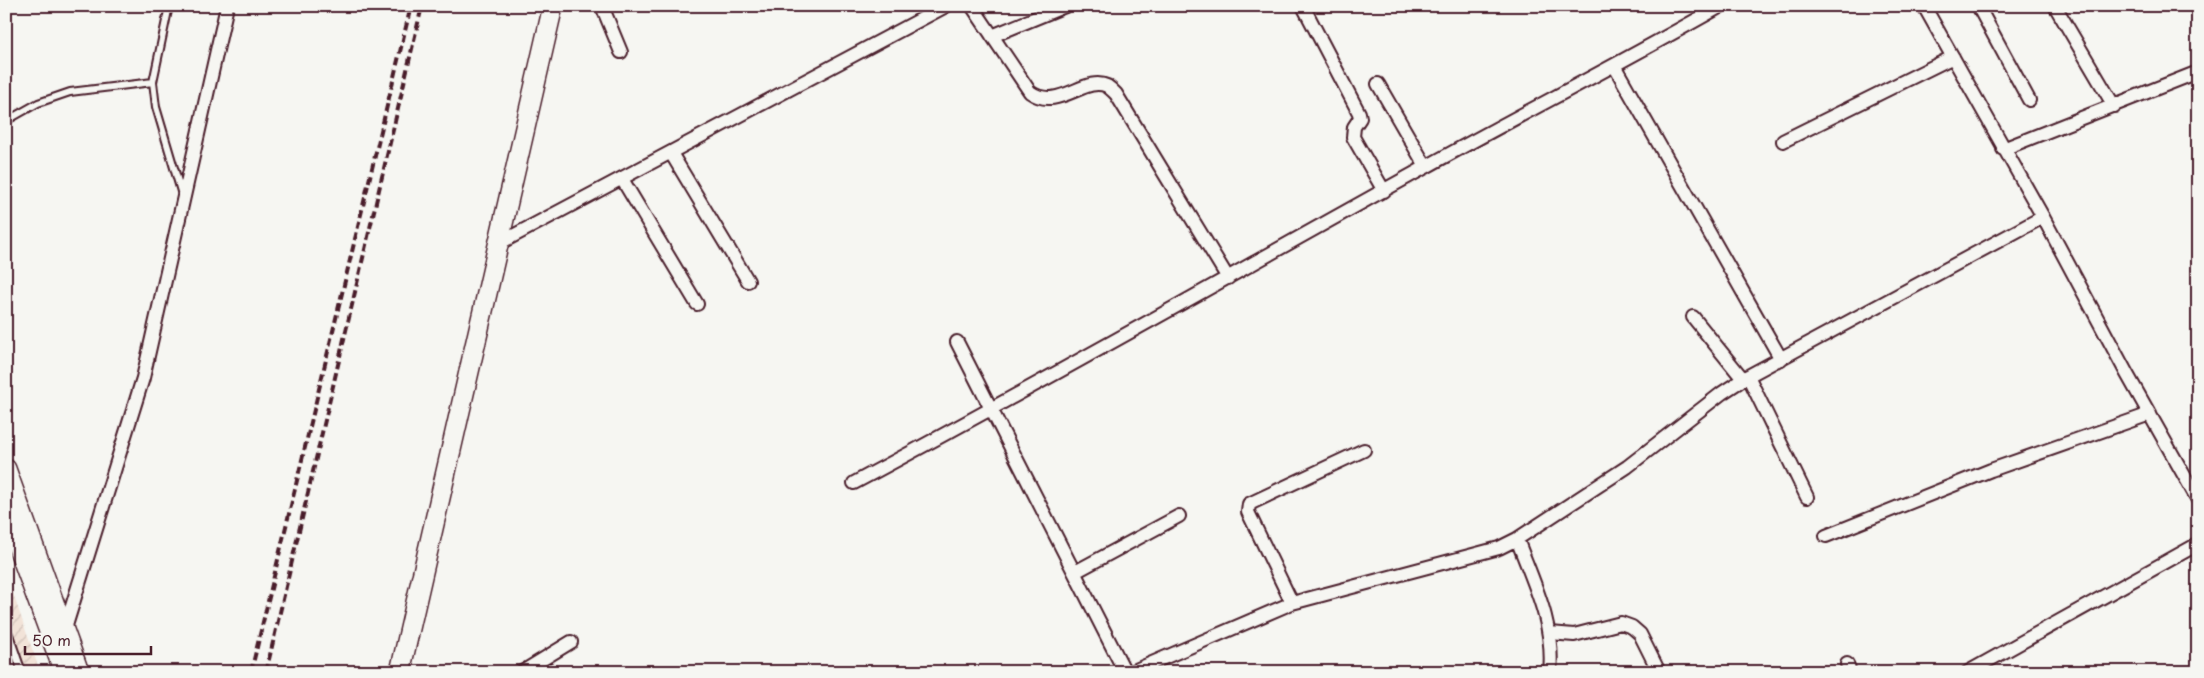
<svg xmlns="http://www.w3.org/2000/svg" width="2204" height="678" font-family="'Playpen Sans',sans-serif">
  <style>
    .industrial { fill: url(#industrial-furrows) }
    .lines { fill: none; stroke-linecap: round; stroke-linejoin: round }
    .lane-casing { stroke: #4a1f2b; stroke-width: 10 }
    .street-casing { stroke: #4a1f2b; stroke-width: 16 }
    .secondary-casing { stroke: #4a1f2b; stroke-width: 22 }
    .lane { stroke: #f6f6f2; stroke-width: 6 }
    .street { stroke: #f6f6f2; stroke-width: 12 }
    .secondary { stroke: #f6f6f2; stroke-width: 19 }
    .rail { stroke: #4a1f2b; stroke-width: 4; stroke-dasharray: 8 4; stroke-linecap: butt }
  </style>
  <defs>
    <pattern id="industrial-furrows" width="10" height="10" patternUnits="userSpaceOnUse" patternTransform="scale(1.25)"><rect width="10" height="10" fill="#f2e3d8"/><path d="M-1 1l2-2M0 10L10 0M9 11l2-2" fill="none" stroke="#d1c2ba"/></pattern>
  </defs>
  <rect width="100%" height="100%" fill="#f6f6f2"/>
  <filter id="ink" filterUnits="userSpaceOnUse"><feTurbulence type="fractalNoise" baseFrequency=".02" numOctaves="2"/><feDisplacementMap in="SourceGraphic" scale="10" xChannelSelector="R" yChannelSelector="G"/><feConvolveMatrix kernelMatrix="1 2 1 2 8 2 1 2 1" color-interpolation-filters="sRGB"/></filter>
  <g filter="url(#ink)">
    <!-- industrial -->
    <path class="industrial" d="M6,573L40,672H6Z"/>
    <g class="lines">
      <!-- lane casing -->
      <g class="lane-casing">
        <path id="lane" d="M169,6L153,82L156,107L182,195
          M6,121L38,103L70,92L153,82
          M6,626L22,672"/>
      </g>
      <!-- street casing -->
      <g class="street-casing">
        <path id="street" d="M602,6L621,52
          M972,6L1030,92C1058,112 1085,75 1107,86C1110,88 1114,92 1116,94L1228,278
          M1303,6L1359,113L1360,118L1354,127L1353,137L1384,191
          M1924,6L2043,217L2127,374L2198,500
          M1978,6L2029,100
          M2055,6L2114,106
          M992,36L1065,6
          M1615,67L1781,359
          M1378,84L1426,167
          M1783,141L1953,57
          M2003,149L2198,72
          M671,153L748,281
          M622,179L697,304
          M498,244L946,6
          M1693,317L1743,379
          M957,342L1125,672
          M1748,376L1807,497
          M854,483C1046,381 1234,273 1424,168C1523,113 1623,62 1721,6
          M1826,536L1991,470L2150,414
          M1517,539C1533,582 1555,624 1550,672
          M1075,572L1179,516
          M1292,603L1248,512L1249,504L1364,450
          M64,632L143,378L227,6
          M1550,633L1574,635L1621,623L1632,627L1640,634L1659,672
          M1847,664L1850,672
          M522,672L571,642
          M1131,672L1292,603L1499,548L1517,539L1627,467L1722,393L1748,376L2043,217
          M1968,672L2198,544"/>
      </g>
      <!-- secondary casing -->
      <g class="secondary-casing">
        <path id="secondary" d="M6,469L79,672
          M6,515L64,672
          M400,672L553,6"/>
      </g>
      <!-- lane -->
      <use href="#lane" class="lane"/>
      <!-- street -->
      <use href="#street" class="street"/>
      <!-- secondary -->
      <use href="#secondary" class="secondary"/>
      <!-- rail -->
      <path class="rail" d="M251,672L411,6
        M266,672L422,6"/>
    </g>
  </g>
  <!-- margin -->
  <rect width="2204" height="678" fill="none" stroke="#f6f6f2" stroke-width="25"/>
  <rect x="12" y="12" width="2179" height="653" fill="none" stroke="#4a1f2b" stroke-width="2" filter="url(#ink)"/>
  <!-- scale -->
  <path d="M25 646v8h126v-8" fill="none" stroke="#4a1f2b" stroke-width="2.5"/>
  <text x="32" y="646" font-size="15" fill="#4a1f2b" stroke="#f6f6f2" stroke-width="4" paint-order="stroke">50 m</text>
</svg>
